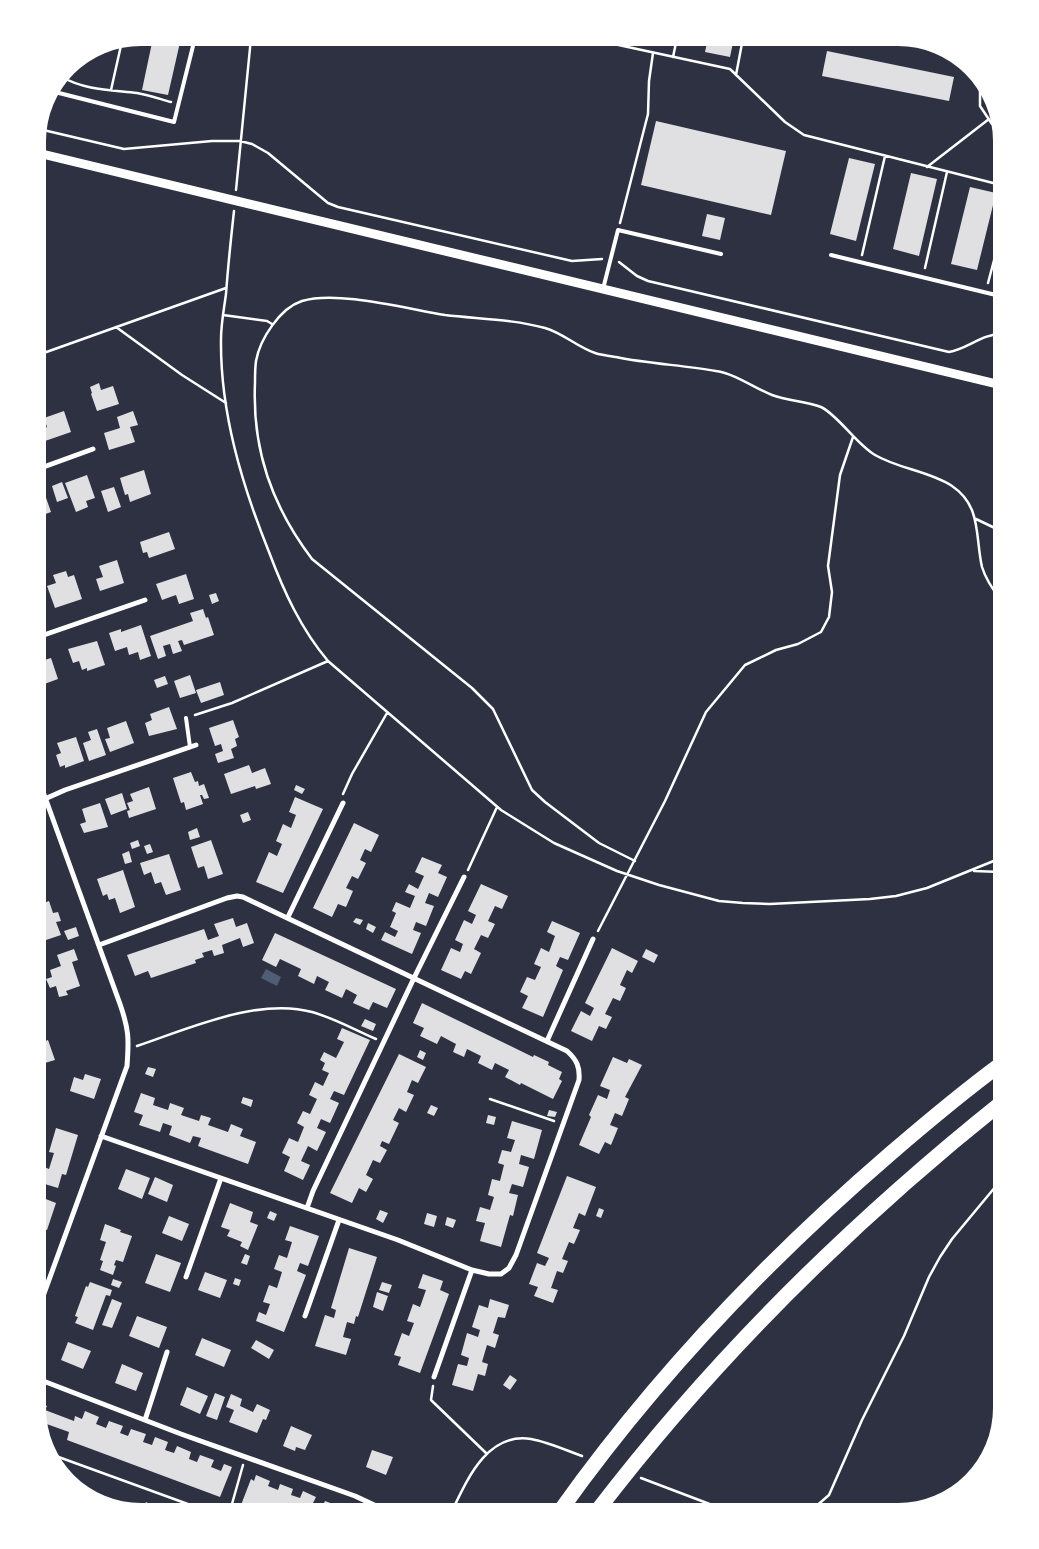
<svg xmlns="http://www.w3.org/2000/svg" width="1039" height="1549" font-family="'Exo 2',sans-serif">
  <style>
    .water { fill: #4f5d75 }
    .building { fill: #e0e0e3 }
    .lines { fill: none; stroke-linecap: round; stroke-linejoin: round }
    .path { stroke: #fff; stroke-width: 2.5 }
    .service { stroke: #fff; stroke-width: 4 }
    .minor { stroke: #fff; stroke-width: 5 }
    .tertiary { stroke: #fff; stroke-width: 9 }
    .motorway { stroke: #fff; stroke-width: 15 }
  </style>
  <rect width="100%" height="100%" fill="#2d3142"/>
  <!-- water -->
  <path class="water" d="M266,969L281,977L277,986L261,978Z"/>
  <!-- building -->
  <path class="building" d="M153,38H181L168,95L142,90Z
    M639,38H668L667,45Z
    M708,38H734L730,57L705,52Z
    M794,38H828L826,45Z
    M827,51L954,77L949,101L822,76Z
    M656,121L786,151L771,215L641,185Z
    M849,158L875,164L856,241L830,234Z
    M911,173L937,179L919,256L893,249Z
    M970,187L996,193L977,270L951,264Z
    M707,214L725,218L720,240L702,236Z
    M99,383L101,390L113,386L119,404L97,411L91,394L92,393L90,387Z
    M64,411L71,432L45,441L41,430L47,427L44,418Z
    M133,411L138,425L130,427L135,442L109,450L104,433L120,428L117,417Z
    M144,470L151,494L130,502L128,494L125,495L120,478Z
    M87,475L95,498L86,501L88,507L76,512L65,483Z
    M43,480L45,486L39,488L38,482Z
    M62,482L68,498L57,502L52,486Z
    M114,487L121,507L108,512L101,491Z
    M44,492L51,512L43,515L44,519L38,522V494Z
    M169,532L175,549L149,558L147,552L143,553L140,542Z
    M117,560L124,583L100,591L96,579L103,577L99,566Z
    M66,571L68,577L74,575L82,599L55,608L47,586L56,583L53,575Z
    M186,574L194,599L179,604L176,595L162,600L156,584Z
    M216,593L219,601L212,604L209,595Z
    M203,609L206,618L208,617L214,635L184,645L182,640L178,641L182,651L173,654L170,644L163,646L166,656L158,659L150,636L193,621L190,613Z
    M141,625L151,656L140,660L138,652L129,655L127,647L115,651L109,633L121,629V632Z
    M97,641L105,665L87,671V668L82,670L79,661L73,663L68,649Z
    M51,658L58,679L39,686L38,662Z
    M190,675L196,693L180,698L174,681Z
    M165,676L168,684L157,688L154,680Z
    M220,682L224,695L201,703L196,690Z
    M169,707L177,729L149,736L145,723L152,720L150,714Z
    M233,720L239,737L235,739L237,746L231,749L234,758L218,763L215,754L223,751L221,744L215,746L209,728Z
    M126,721L134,743L110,752L105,739L110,738L107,728Z
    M97,729L106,755L89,761L83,743L91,740L88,732Z
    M76,737L84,761L65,768V765L60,767L56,755L61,753L57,743Z
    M249,765L252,773L265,768L271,784L256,789L255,786L231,794L224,774Z
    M191,772L195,782L198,781L199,786L204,784L209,798L204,799L202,795H200L203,804L186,810L184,802L181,803L173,778Z
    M296,785L305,789L302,794L294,790Z
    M149,787L156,809L129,818L127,811L130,810L127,803L133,801L130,794Z
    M122,793L127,809L111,815L105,799Z
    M295,797L323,809L283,893L256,882L269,852L277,856L282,844L276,841L283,824L291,828L296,815L289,812Z
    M100,803L108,827L84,833L80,824L86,822L82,809Z
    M248,812L251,820L243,823L240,815Z
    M354,823L379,835L371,852L365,849L360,860L366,863L358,879L352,876L346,888L353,891L346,907L338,904L332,917L313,908Z
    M197,828L200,837L190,840L188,832Z
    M138,840L140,846L132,849L130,843Z
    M211,840L223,874L208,879L204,866L198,868L191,847Z
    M38,842L43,856L38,857Z
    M150,844L153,852L147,854L144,846Z
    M129,851L132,862L125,864L122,854Z
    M169,854L181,890L166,895L161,882L155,884L151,872L144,875L140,863Z
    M422,857L442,865L438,873L447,877L438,897L429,893L425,903L434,906L426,926L416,922L413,930L421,933L412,954L381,940L385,932L395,937L398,931L390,927L396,913L392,911L396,902L410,908L415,896L405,892L409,884L418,889L424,876L415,872Z
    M123,870L135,907L120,913L115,898L109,900L107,894L103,896L97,879Z
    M481,884L508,896L502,909L495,906L488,921L495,924L488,938L481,935L474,949L481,953L471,974L465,971L461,979L441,970L451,948L460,952L463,944L455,940L464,920L472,924L476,915L468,911Z
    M49,901L53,913L58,912L61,921L56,922L61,935L43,941L38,926V905Z
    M233,918L236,927L247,923L254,943L243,947L240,938L222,945L224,953L214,956L212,950L202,953L204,957L195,960L196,963L151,978L148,971L135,976L127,955L204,929L208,940L219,936L214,924Z
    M356,918L363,920L360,925L353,922Z
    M552,921L580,933L568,960L560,957L556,966L563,970L543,1017L522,1008L528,996L520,992L527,977L535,980L541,967L534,964L541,948L549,952L555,936L547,932Z
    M368,923L376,927L373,933L366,929Z
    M76,927L79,936L68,940L64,931Z
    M275,933L396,989L387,1008L373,1002L369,1010L353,1003L357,995L346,989L342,998L325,990L329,982L317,976L314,984L298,976L301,969L280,959L276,967L262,960Z
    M612,948L638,961L632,973L627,970L620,985L626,988L620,1001L613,998L605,1014L612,1017L606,1029L599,1026L592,1041L571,1031L581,1011L590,1016L594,1008L585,1003Z
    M74,949L78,960L72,962L80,986L66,991L68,995L59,997L56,986L50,988L46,979L52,977L50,970L61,966L57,955Z
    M646,949L658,955L654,963L642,957Z
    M422,1003L533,1057L534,1055L549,1062L548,1065L562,1072L559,1079L562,1081L553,1099L521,1083L520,1085L505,1077L509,1070L495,1063L492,1070L478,1063L481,1056L467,1049L464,1057L453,1052L456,1044L441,1036L437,1044L420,1036L424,1028L413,1023Z
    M365,1019L376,1024L373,1031L361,1026Z
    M342,1028L370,1040L344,1095L334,1091L330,1099L339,1103L330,1123L321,1119L317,1128L326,1132L317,1151L308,1146L301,1161L310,1165L303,1180L284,1171L290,1157L282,1153L289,1138L298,1142L304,1127L297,1123L303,1111L310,1114L317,1099L309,1095L315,1082L323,1086L329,1073L322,1070L325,1063L320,1060L324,1052L336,1058L344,1042L337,1039Z
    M48,1040L55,1060L38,1065V1044Z
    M420,1050L426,1053L423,1060L417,1057Z
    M399,1054L426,1067L418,1083L412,1080L407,1092L414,1095L406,1112L399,1108L393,1120L399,1123L389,1144L382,1141L380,1146L387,1150L380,1163L373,1160L366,1175L373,1179L366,1192L359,1188L352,1203L330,1193Z
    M613,1057L627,1063L629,1059L642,1065L625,1097L629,1099L622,1116L615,1113L610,1125L618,1128L611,1145L605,1142L599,1154L579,1145L591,1117L589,1115L598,1095L607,1099L610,1090L600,1086Z
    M148,1067L156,1069L153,1077L145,1074Z
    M85,1074L101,1079L94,1099L70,1091L74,1077L83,1080Z
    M141,1093L155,1098L153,1105L168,1110L170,1103L184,1108L181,1115L199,1121L201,1115L211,1118L208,1125L228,1132L231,1124L243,1129L240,1136L256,1142L248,1164L198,1146L201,1138L193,1136L190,1143L169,1135L172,1126L163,1123L160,1132L139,1125L143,1115L134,1112Z
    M243,1097L253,1100L251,1107L241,1103Z
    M431,1105L438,1108L434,1116L427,1113Z
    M549,1110L557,1112L555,1117L547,1116Z
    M488,1115L496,1117L494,1125L486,1123Z
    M512,1121L542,1130L534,1159L521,1155L519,1164L529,1167L523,1187L512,1184L509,1193L518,1195L513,1216L510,1215L501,1247L480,1241L485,1223L476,1221L480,1207L490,1210L494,1197L488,1195L492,1179L500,1181L504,1165L498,1163L502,1150L511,1152L515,1140L507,1138Z
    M56,1128L78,1135L66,1175L62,1174L58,1188L38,1182L42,1166L49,1169L54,1153L49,1152Z
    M126,1169L150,1178L142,1199L118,1189Z
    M567,1176L596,1187L585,1216L579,1213L573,1228L580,1230L574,1244L569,1242L562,1259L568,1261L563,1273L557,1271L551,1288L558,1290L553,1303L534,1296L538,1287L529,1284L537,1263L545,1266L549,1258L537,1253Z
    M155,1177L173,1185L167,1202L148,1194Z
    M38,1196L56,1203L47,1230L38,1227Z
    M230,1203L253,1212L250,1222L258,1225L248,1250L240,1246L242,1242L227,1236L230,1230L221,1227Z
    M599,1208L604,1210L601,1218L596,1216Z
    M380,1210L388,1213L383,1223L376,1219Z
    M270,1211L277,1214L274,1221L267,1218Z
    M427,1213L437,1216L434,1227L424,1224Z
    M169,1216L189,1224L182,1241L162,1233Z
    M447,1217L456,1220L453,1228L445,1225Z
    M105,1224L121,1230L120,1232L132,1236L123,1262L116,1260L114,1265L116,1266L113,1275L100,1270L103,1261L100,1260L106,1242L100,1240Z
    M290,1226L319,1236L308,1266L300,1263L297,1271L306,1275L284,1332L256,1321L259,1312L266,1315L270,1304L263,1302L269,1285L277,1288L282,1272L274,1269L279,1255L287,1258L292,1242L285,1240Z
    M349,1248L377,1257L358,1317L356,1316L354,1324L347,1322L343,1337L351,1339L346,1355L315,1346L325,1315L334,1318L336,1310L331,1308Z
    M156,1254L181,1263L170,1292L145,1283Z
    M245,1254L250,1256L247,1265L241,1263Z
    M205,1272L227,1280L220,1298L198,1290Z
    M423,1274L443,1281L440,1290L449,1294L420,1373L398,1365L401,1357L394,1355L402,1333L409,1336L414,1323L407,1321L413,1304L420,1307L426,1290L418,1288Z
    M235,1278L241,1280L239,1286L233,1284Z
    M113,1279L122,1282L119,1288L111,1285Z
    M90,1282L112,1290L110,1296L106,1295L93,1330L75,1323L78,1317L75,1316L86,1286L88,1287Z
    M382,1282L392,1285L389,1293L379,1290Z
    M377,1292L388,1296L383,1311L373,1307Z
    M112,1299L122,1303L112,1328L102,1325Z
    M490,1299L509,1305L505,1318L498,1317L493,1333L499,1335L495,1348L487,1345L482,1362L488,1364L485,1376L478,1374L473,1391L452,1385L458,1364L467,1366L469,1358L461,1355L467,1333L478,1337L480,1330L472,1327L479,1305L488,1308Z
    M137,1316L167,1327L159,1348L129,1336Z
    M202,1338L231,1350L224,1367L195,1355Z
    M256,1340L274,1350L269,1359L251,1348Z
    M68,1342L91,1351L83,1369L61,1360Z
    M122,1364L143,1373L136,1391L115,1383Z
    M510,1375L517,1380L510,1390L503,1385Z
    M187,1387L208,1396L200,1414L180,1405Z
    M215,1393L225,1397L217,1420L206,1416Z
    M231,1394L242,1399L240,1406L253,1412L257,1404L270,1410L266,1420L263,1419L257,1433L229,1422L234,1410L226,1407Z
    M38,1402L47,1406L45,1410L74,1421L75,1416L82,1419L85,1411L99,1417L96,1424L106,1428L109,1421L123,1426L120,1433L128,1436L131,1429L146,1434L143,1442L152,1445L155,1437L168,1442L165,1450L174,1453L177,1446L191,1452L189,1459L197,1462L200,1455L214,1460L211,1467L221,1471L224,1464L232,1467L220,1497L67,1440L69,1432L41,1422Z
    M291,1426L312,1435L305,1450L296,1447L295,1451L283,1446Z
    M372,1450L393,1457L386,1475L366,1467Z
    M256,1475L270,1481L268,1486L278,1490L280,1484L293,1489L291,1495L300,1498L303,1491L316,1497L313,1503L322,1507L325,1501L338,1506L336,1511H258L241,1505L251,1479L254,1481Z
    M146,1502L161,1511H140Z"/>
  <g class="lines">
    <!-- path -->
    <path class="path" d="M586,38L730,69L785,122L804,135L1001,185
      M612,43L613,38
      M673,57L677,38
      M736,75L743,38
      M62,77C84,90 112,90 137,93C149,95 160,99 171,102
      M980,82V106L992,124L997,125
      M111,90L122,41
      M39,129L124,149L212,141H240L252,144L268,153L328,203L338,207L572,261L602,259
      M927,167L989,119
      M236,190L251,38
      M234,211C231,238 228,266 226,294C224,309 221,324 221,339C220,412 242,485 269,552C284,592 301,629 328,661L501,810L554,843L617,871L659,885L719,901L743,903L770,904L870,899L896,896L927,888L1001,858
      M620,223L648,114L649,81L653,53
      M862,255L885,156
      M619,262L637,276L648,281L949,352C967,349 982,334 1001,334
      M925,268L947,172
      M988,283L1001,234
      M223,315L267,321L272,324
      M116,327L182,375L226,403
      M38,355L226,288
      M976,519L1001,531
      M195,715L232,703L328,661
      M343,794L352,774L387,713
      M635,861L599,843L545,802L532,790L493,709L472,688L312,559C272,506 252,450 255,383C255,376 255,368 256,361C260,339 280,308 302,301C337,290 407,309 445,315C478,319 512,319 545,328C563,333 577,347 595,353C601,355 609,356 616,357C649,364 683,365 716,371C736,374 754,388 772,395C788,401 805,401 821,407C838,415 857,445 875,455C899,469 929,471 952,486C982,506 975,537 982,567C986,580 993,590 1001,600
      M468,870L497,807
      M974,871L1001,872
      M598,931L665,801L706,712L745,665L776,650L798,644L821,632L829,617L832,592L828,566L840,475L853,437
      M137,1046C188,1029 258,997 312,1012C334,1018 355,1030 376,1039
      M490,1099L554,1121
      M433,1386L431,1400L486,1453
      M51,1460L53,1455L207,1511
      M641,1478L728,1511
      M230,1511L243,1465
      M452,1511C467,1480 487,1432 531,1439C548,1442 565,1450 582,1456
      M806,1511L814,1508L829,1495L862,1420L904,1336L929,1277L940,1257L952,1239L1001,1180"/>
    <!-- service -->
    <path class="service" d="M51,91L174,122L195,38
      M831,255L1000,296L1001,299
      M603,289L618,230L721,254
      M997,384L1001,367
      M186,718L190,747"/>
    <!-- minor -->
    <path class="minor" d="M38,469L93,449
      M38,637L145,600
      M38,802L65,790L196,745
      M288,917L343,803
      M99,945L227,898L237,896L243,897L567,1051C577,1060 580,1067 579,1080L516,1255L509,1268L501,1274H489L472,1270L398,1240L101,1136
      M547,1041L593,939
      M307,1208L313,1191L414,978L464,877
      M186,1277L221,1178
      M38,1310L127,1066C129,1039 129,1030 120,1004L38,778
      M305,1316L339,1220
      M434,1377L472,1270
      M38,1379L181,1434L355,1496L387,1511
      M145,1420L167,1352"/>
    <!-- tertiary -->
    <path class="tertiary" d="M38,153L1001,385"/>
    <!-- motorway -->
    <path class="motorway" d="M560,1511C654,1379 767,1260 890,1154C926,1123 963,1092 1001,1064
      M597,1511C714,1358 851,1223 1001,1103"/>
  </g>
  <!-- crop -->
  <path d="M0 0H1039V1549H0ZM141 46H898A95 95 0 0 1 993 141V1408A95 95 0 0 1 898 1503H141A95 95 0 0 1 46 1408V141A95 95 0 0 1 141 46Z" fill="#fff" fill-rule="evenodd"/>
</svg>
